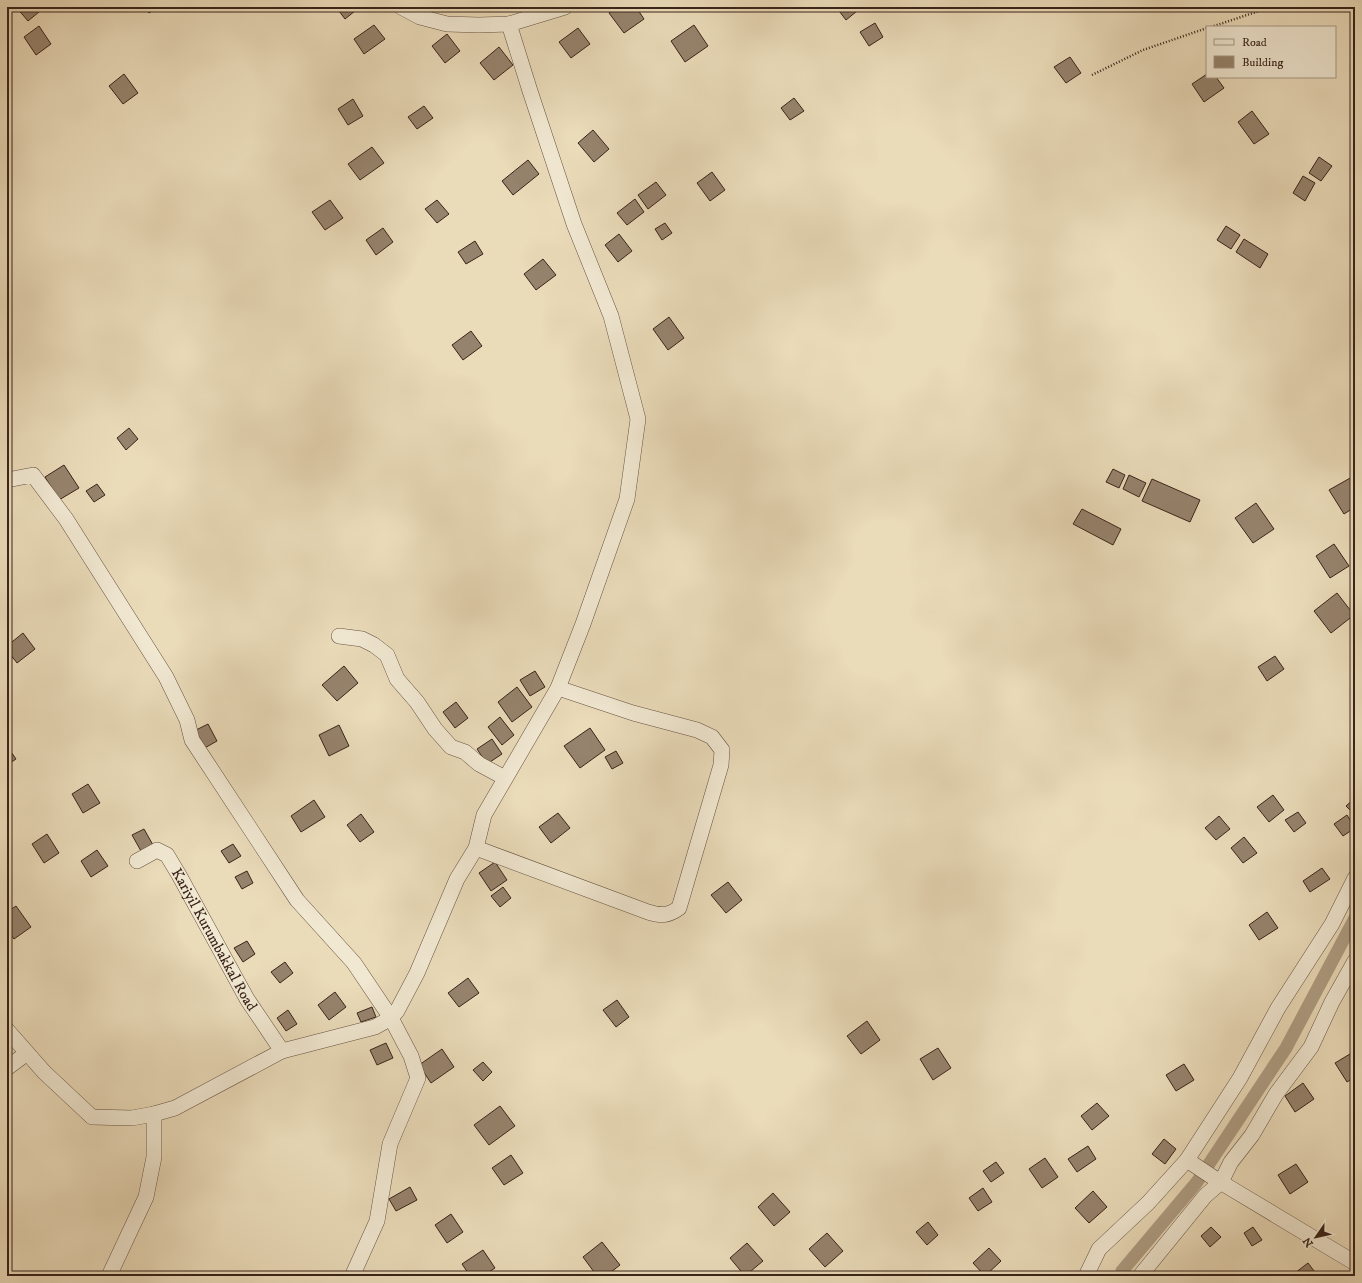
<svg xmlns="http://www.w3.org/2000/svg" width="1362" height="1283" font-family="'IM FELL DW Pica',serif">
  <style>
    .lines { fill: none; stroke-linecap: round; stroke-linejoin: round }
    .canal { stroke: #ae9d83; stroke-width: 13 }
    .building { fill: #96836d; stroke: #3a241a }
    .minor-casing { stroke: #665242; stroke-width: 16 }
    .path { stroke: #3a241a; stroke-width: 2.5; stroke-dasharray: 1 2; stroke-linecap: butt }
    .minor { stroke: #f1e8d2; stroke-width: 15 }
    .labels { text-anchor: middle; stroke-width: 4; stroke-linejoin: round; paint-order: stroke }
    .street-label { font-size: 15px; fill: #3a241a; stroke: #f1e8d2 }
  </style>
  <rect width="100%" height="100%" fill="#eadbb9"/>
  <filter id="stains"><feTurbulence type="fractalNoise" baseFrequency=".005" numOctaves="4"/><feColorMatrix values="0 0 0 0 .2 0 0 0 0 .09 0 0 0 0 .02 0 0 0 .5 -.17"/></filter>
  <radialGradient id="worn" r=".72"><stop offset=".6" stop-color="#630" stop-opacity="0"/><stop offset="1" stop-color="#630" stop-opacity=".3"/></radialGradient>
  <g class="lines">
    <!-- canal -->
    <path class="canal" d="M1121,1276L1122,1271L1197,1182L1286,1048L1355,918"/>
  </g>
  <!-- building -->
  <path class="building" d="M16,7H45L28,21Z
    M145,7H157L149,13Z
    M336,7H360L345,19Z
    M617,7H636L644,19L624,33L609,13Z
    M836,7H862L846,20Z
    M875,23L883,37L869,46L860,32Z
    M374,25L385,39L364,54L354,39Z
    M694,25L708,46L685,62L671,41Z
    M39,26L51,44L36,55L24,37Z
    M578,28L590,44L571,58L559,42Z
    M447,34L460,51L445,63L432,46Z
    M499,47L513,65L494,80L480,63Z
    M1070,57L1081,73L1066,83L1054,67Z
    M124,74L138,93L123,104L109,86Z
    M1207,74V77H1216L1224,88L1204,102L1192,84Z
    M794,98L804,111L790,120L781,108Z
    M353,99L363,116L348,125L338,109Z
    M424,106L433,118L417,129L408,117Z
    M1252,111L1269,134L1254,144L1238,122Z
    M593,130L609,149L594,162L578,143Z
    M372,147L384,163L360,180L348,164Z
    M1319,157L1332,166L1321,181L1309,173Z
    M528,160L539,174L513,195L502,181Z
    M712,172L725,190L710,201L697,183Z
    M1303,176L1315,183L1305,201L1293,193Z
    M656,182L666,195L648,209L638,195Z
    M635,199L644,212L627,225L617,213Z
    M330,200L343,218L325,230L312,212Z
    M437,200L449,214L437,223L425,209Z
    M665,223L672,233L662,240L655,229Z
    M1226,226L1240,235L1231,249L1217,240Z
    M383,228L393,242L376,255L366,240Z
    M619,234L632,251L618,262L605,245Z
    M1244,239L1268,254L1260,268L1236,252Z
    M475,241L483,254L466,264L458,252Z
    M543,259L556,275L536,290L524,274Z
    M669,317L684,338L668,350L653,329Z
    M471,331L482,346L463,360L452,345Z
    M129,428L138,439L126,450L117,438Z
    M64,465L79,488L59,500L45,477Z
    M1113,469L1125,475L1119,488L1106,482Z
    M1129,475L1146,483L1139,497L1123,489Z
    M1352,477L1355,482V507L1344,514L1329,490Z
    M1152,479L1200,500L1190,522L1142,501Z
    M97,484L105,495L94,502L86,491Z
    M1256,503L1274,529L1253,543L1235,518Z
    M1082,509L1121,529L1113,545L1073,524Z
    M1334,544L1349,566L1330,578L1316,556Z
    M1337,593L1354,615L1331,633L1314,611Z
    M23,633L35,649L17,663L7,650V646Z
    M1275,656L1284,669L1267,681L1258,667Z
    M344,666L358,683L337,701L322,685Z
    M535,671L545,687L530,696L520,680Z
    M517,687L532,707L512,722L498,702Z
    M456,702L468,718L455,728L443,712Z
    M500,717L514,735L502,745L488,727Z
    M208,724L217,741L203,749L194,731Z
    M339,725L349,746L329,756L319,735Z
    M590,728L605,750L580,768L564,746Z
    M492,739L502,754L487,764L477,749Z
    M7,746L16,759L7,765Z
    M616,751L623,763L612,769L605,757Z
    M88,784L100,803L83,813L72,794Z
    M1273,795L1284,810L1269,822L1257,807Z
    M1355,798V815L1346,806Z
    M314,800L325,817L301,832L291,816Z
    M1298,812L1306,823L1294,832L1285,820Z
    M558,813L570,828L551,843L539,827Z
    M361,814L374,832L360,842L347,825Z
    M1347,815L1355,828L1343,836L1334,824Z
    M1219,816L1230,829L1216,840L1205,828Z
    M144,829L153,845L141,851L132,835Z
    M47,834L59,853L44,863L32,844Z
    M1244,837L1257,853L1243,863L1231,848Z
    M233,844L241,856L229,863L221,851Z
    M97,850L108,866L91,877L81,861Z
    M495,862L507,880L491,891L479,873Z
    M1322,868L1330,879L1310,892L1303,881Z
    M247,871L253,883L242,889L235,877Z
    M728,882L742,900L726,913L711,895Z
    M503,887L511,898L500,907L491,896Z
    M16,906L31,927L14,939L7,929V912Z
    M1267,912L1278,928L1259,940L1249,925Z
    M247,941L255,954L243,962L234,948Z
    M285,962L293,973L280,983L271,972Z
    M468,978L479,993L459,1007L448,993Z
    M335,992L346,1007L329,1020L318,1005Z
    M617,1000L629,1017L616,1027L603,1010Z
    M372,1007L376,1017L361,1022L357,1013Z
    M288,1010L297,1024L286,1031L277,1018Z
    M867,1021L880,1040L861,1054L847,1036Z
    M386,1043L393,1058L377,1065L370,1050Z
    M938,1048L951,1068L933,1080L920,1059Z
    M442,1049L454,1067L431,1083L419,1065Z
    M1355,1051V1077L1347,1082L1335,1063Z
    M483,1062L492,1072L483,1081L473,1070Z
    M1184,1064L1194,1080L1176,1091L1166,1075Z
    M1303,1083L1314,1099L1295,1112L1285,1096Z
    M1097,1103L1109,1116L1092,1130L1081,1116Z
    M500,1106L515,1126L489,1145L474,1125Z
    M1164,1139L1176,1149L1165,1164L1152,1154Z
    M1088,1146L1096,1159L1077,1172L1068,1159Z
    M511,1155L523,1173L504,1185L492,1168Z
    M1045,1158L1058,1177L1042,1188L1029,1169Z
    M996,1162L1004,1173L991,1182L983,1171Z
    M1296,1164L1308,1182L1290,1194L1278,1175Z
    M410,1187L417,1200L396,1211L389,1199Z
    M983,1188L992,1202L978,1211L969,1198Z
    M1093,1191L1107,1207L1089,1223L1075,1208Z
    M773,1193L790,1212L774,1226L758,1207Z
    M451,1214L463,1232L447,1243L435,1225Z
    M928,1222L938,1235L927,1245L916,1232Z
    M1211,1227L1221,1237L1210,1247L1201,1236Z
    M1253,1227L1262,1240L1252,1246L1244,1233Z
    M827,1233L843,1251L825,1267L809,1249Z
    M602,1242L620,1265L606,1276H597L583,1257Z
    M747,1243L763,1261L745,1276L730,1258Z
    M989,1248L1001,1261L985,1276L973,1263Z
    M483,1250L495,1268L483,1276H470L462,1264Z
    M1308,1263L1318,1276H1291Z"/>
  <g class="lines">
    <!-- minor casing -->
    <g class="minor-casing">
      <g id="minor">
        <path d="M401,7L420,17L447,24L479,25L509,24L565,7"/>
        <path d="M7,480L33,475L66,519L166,677L187,720L192,740L297,900L354,963L391,1018L411,1056L418,1078L390,1144L377,1221L354,1272V1276"/>
        <path d="M339,636L362,639L374,645L387,655L397,679L417,702L435,729L451,747L465,752L479,764L505,778"/>
        <path d="M476,848L648,912C661,916 668,916 679,908L721,765L722,750L712,737L697,730L633,713L558,688"/>
        <path id="s1" d="M137,861L157,850L167,855L179,875L247,999L282,1051"/>
        <path d="M7,1030L44,1072L92,1117L132,1118L154,1114L175,1108L282,1051L375,1027L391,1018L397,1011L417,973L457,879L476,848L484,815L558,688L583,624L627,499L638,419L611,316L574,224L530,91L509,24"/>
        <path d="M7,1068L27,1053"/>
        <path d="M1187,1160L1217,1180L1355,1263"/>
        <path d="M109,1276L146,1197L154,1157V1114"/>
        <path d="M1086,1276L1099,1249L1148,1203L1187,1160L1240,1078L1278,1008L1332,924L1355,878"/>
        <path d="M1140,1276L1205,1196L1221,1182L1231,1162L1252,1135L1276,1094L1311,1047L1332,1002L1355,961"/>
      </g>
    </g>
    <!-- path -->
    <path class="path" d="M1211,27L1271,7
      M1092,75L1143,50L1207,28"/>
    <!-- minor -->
    <use href="#minor" class="minor"/>
  </g>
  <g class="labels">
    <!-- street labels -->
    <g class="street-label">
      <text dy="5" stroke="none"><textPath href="#s1" startOffset="131">Kariyil Kurumbakkal Road</textPath></text>
    </g>
  </g>
  <!-- margin -->
  <rect width="1362" height="1283" fill="none" stroke="#eadbb9" stroke-width="24"/>
  <rect x="8" y="8" width="1346" height="1267" fill="none" stroke="#3a241a" stroke-width="2"/>
  <rect x="12" y="12" width="1338" height="1259" fill="none" stroke="#3a241a"/>
  <!-- legend -->
  <rect x="1206" y="26" width="130" height="52" fill="#f1e8d2" stroke="#a89a88"/>
  <rect x="1214" y="39" width="20" height="6" fill="#f1e8d2" stroke="#a89a88"/>
  <text x="1242" y="46" font-size="12" fill="#3a241a">Road</text>
  <rect x="1214" y="56" width="20" height="12" fill="#96836d" stroke="#a89a88"/>
  <text x="1242" y="66" font-size="12" fill="#3a241a">Building</text>
  <!-- north arrow -->
  <g transform="translate(1316 1237) rotate(236)" stroke="#f1e8d2" stroke-width="3" paint-order="stroke">
  <path d="M0-3L7 15L0 10L-7 15Z" fill="#3a241a"/>
  <text y="-6" font-size="11" font-weight="bold" text-anchor="middle" fill="#3a241a">N</text>
  </g>
  <rect width="100%" height="100%" filter="url(#stains)"/>
  <rect width="100%" height="100%" fill="url(#worn)"/>
</svg>
